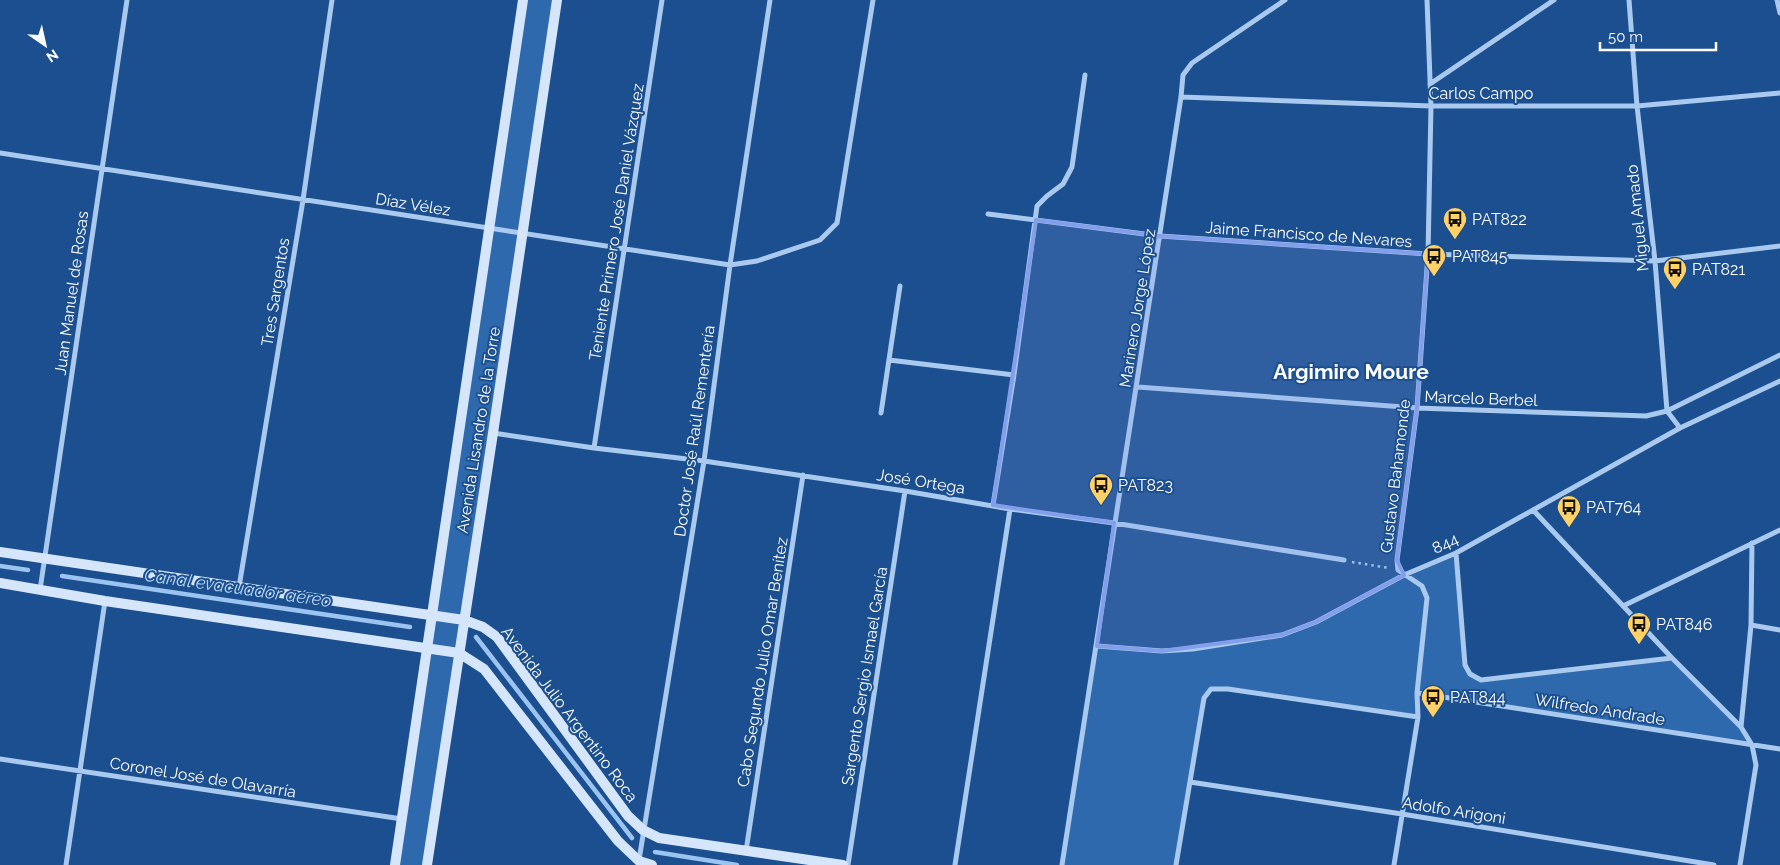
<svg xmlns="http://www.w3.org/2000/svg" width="1780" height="865" font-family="Raleway,sans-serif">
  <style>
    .green { fill: #2e69ad }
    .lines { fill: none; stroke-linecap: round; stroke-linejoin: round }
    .stream { stroke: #9cc4f0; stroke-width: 4.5 }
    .path { stroke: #a9c9ee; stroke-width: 2.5; stroke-dasharray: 2.5 4; stroke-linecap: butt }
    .minor { stroke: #a9c9ee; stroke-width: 5 }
    .secondary { stroke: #d6e6fa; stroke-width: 10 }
    .marked { fill: #839eea; fill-opacity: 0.2; stroke: #839eea; stroke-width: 4; stroke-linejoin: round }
    .labels { text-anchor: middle; stroke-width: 4; stroke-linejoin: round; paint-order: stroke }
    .street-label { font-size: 16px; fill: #fff; stroke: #1b4f8f }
    .poi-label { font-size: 16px; fill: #fff; stroke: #1b4f8f; text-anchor: start }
    .water-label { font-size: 18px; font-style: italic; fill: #b5d3f5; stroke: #1b4f8f }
    .district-label { font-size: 21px; font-weight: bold; fill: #fff; stroke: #1b4f8f }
  </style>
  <rect width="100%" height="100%" fill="#1b4f8f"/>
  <!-- green -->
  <path class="green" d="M523,0H557L427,865H395Z
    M1456,553L1465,665L1470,675L1481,680L1672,658L1741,727L1752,745L1417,693L1418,717L1211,689L1204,698L1176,865H1062L1097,646L1162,651L1282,635L1316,622L1404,575Z"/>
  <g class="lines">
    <!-- stream -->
    <path class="stream" d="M0,566L28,570
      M62,576L410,627
      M476,637L632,838
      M655,852L737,865"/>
    <!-- path -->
    <path class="path" d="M1352,562L1389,568"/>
    <!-- minor -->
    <path class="minor" d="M1629,0L1637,106L1655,261L1667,411L1680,428
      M1777,0L1780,13
      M1430,84L1554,0
      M1181,97L1431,106H1637L1780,93
      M0,153L730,265L757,261L820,240L837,223L873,0
      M988,214L1160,236L1428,254L1655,261L1780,246
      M889,360L1014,375
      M1138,387L1417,408L1646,416L1667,411L1780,355
      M881,413L900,286
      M493,433L594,448L704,461L905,491L1010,509L1114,523L1344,560
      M594,448L662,0
      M993,505L1014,375L1037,206L1047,196L1063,184L1072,167L1085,75
      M1533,510L1672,658L1741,727L1752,745L1756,765L1740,865
      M1456,553L1465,665L1470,674L1481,680L1672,658
      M239,587L303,200L332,0
      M40,590L127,0
      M1623,606L1780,530
      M1751,625L1780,630
      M1097,646L1162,651L1193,649L1282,635L1316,622L1404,575L1456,553L1680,428L1780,381
      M1417,693L1780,749
      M1741,727L1751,625L1752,543
      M0,759L402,819
      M1190,782L1402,814L1714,865
      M746,851L803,475
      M639,860L704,461L730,265L770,0
      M66,865L105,601
      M848,865L905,491
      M955,865L1010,509
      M1062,865L1181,97L1183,75L1192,63L1285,0
      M1176,865L1204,698L1211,689H1228L1418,717
      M1394,865L1418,717L1417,693L1427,598L1422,586L1398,570L1397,560L1417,408L1428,254L1431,106L1427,0"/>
    <!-- secondary -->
    <path class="secondary" d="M0,552L464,620L483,627L497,637L628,816L643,830L659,838L843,865
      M0,583L105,601L459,653L484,669L618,841L639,861L652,865
      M395,865L523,0
      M427,865L493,433L557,0"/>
  </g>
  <!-- marked area -->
  <path class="marked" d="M1036,220L1160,236L1428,254L1417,408L1397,560L1404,575L1316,622L1282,635L1162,651L1097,646L1114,523L993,505Z"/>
  <!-- icons -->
  <defs>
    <g id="bus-pin" transform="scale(1.25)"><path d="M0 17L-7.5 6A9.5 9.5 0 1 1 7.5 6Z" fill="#ffd166" stroke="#1b4f8f"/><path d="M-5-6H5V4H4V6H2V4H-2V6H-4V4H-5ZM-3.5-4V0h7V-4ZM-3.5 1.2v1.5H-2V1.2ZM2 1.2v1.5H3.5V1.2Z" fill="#111"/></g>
  </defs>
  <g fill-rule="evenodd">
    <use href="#bus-pin" x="1455" y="219"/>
    <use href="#bus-pin" x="1434" y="256"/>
    <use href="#bus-pin" x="1675" y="269"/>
    <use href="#bus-pin" x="1101" y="485"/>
    <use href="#bus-pin" x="1569" y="507"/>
    <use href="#bus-pin" x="1639" y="624"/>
    <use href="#bus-pin" x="1433" y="697"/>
  </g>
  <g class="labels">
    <!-- street labels -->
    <g class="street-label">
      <text x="1481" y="99">Carlos Campo</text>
      <text transform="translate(413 204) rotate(9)" y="6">Díaz Vélez</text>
      <text transform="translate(1637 218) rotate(-96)" y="6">Miguel Amado</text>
      <text transform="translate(616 222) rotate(-81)" y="6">Teniente Primero José Daniel Vázquez</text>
      <text transform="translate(1309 234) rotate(4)" y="6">Jaime Francisco de Nevares</text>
      <text transform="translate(275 292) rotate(-81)" y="6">Tres Sargentos</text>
      <text transform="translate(71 293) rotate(-82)" y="6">Juan Manuel de Rosas</text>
      <text transform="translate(1137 308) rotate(-81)" y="6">Marinero Jorge López</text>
      <text transform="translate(1481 398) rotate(2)" y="6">Marcelo Berbel</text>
      <text transform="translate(478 430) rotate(-81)" y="6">Avenida Lisandro de la Torre</text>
      <text transform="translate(694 431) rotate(-82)" y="6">Doctor José Raúl Rementería</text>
      <text transform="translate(1395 476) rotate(-83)" y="6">Gustavo Bahamonde</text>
      <text transform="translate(921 481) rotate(9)" y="6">José Ortega</text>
      <text transform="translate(1445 543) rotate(-25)" y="6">844</text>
      <text transform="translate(762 662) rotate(-81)" y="6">Cabo Segundo Julio Omar Benítez</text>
      <text transform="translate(864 676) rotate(-81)" y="6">Sargento Sergio Ismael García</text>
      <text transform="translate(1600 709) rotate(9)" y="6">Wilfredo Andrade</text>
      <text transform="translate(570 714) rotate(53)" y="6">Avenida Julio Argentino Roca</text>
      <text transform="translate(203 777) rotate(9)" y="6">Coronel José de Olavarría</text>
      <text transform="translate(1454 810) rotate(9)" y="6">Adolfo Arigoni</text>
    </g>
    <!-- poi labels -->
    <g class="poi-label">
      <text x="1472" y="225">PAT822</text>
      <text x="1452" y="262">PAT845</text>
      <text x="1692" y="275">PAT821</text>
      <text x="1118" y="491">PAT823</text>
      <text x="1586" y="513">PAT764</text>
      <text x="1656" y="630">PAT846</text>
      <text x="1450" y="703">PAT844</text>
    </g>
    <!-- water labels -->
    <g class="water-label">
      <text transform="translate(238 588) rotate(8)" y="6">Canal evacuador aéreo</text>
    </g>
    <!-- district labels -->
    <g class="district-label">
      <text x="1351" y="379">Argimiro Moure</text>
    </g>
  </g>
  <!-- north arrow -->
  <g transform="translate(45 45) rotate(146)" stroke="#1b4f8f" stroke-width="4" paint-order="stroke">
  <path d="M0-4L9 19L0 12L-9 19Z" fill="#ffffff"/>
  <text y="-8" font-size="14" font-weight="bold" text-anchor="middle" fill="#ffffff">N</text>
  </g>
  <!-- scale -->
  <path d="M1600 42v8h116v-8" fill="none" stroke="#ffffff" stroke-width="2.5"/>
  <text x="1608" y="42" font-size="15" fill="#ffffff" stroke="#1b4f8f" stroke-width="4" paint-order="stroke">50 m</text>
</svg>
